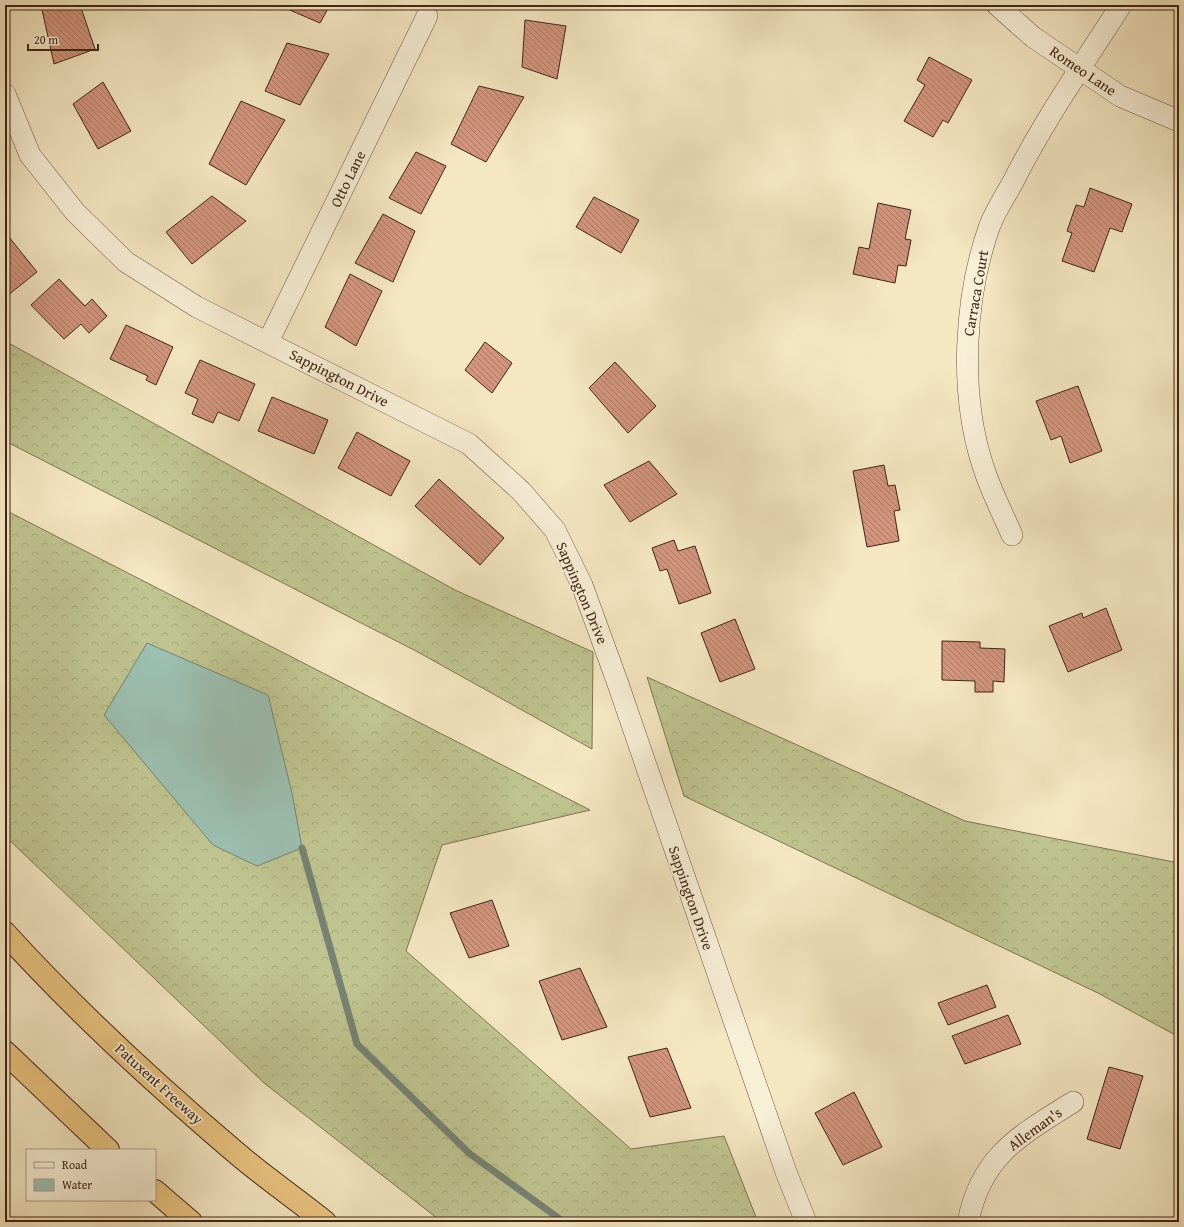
<svg xmlns="http://www.w3.org/2000/svg" width="1184" height="1227" font-family="'Gentium Book Plus',serif">
  <style>
    .forest { fill: url(#forest-crowns); stroke: #807452 }
    .water { fill: #9cc0b2; stroke: #778273 }
    .lines { fill: none; stroke-linecap: round; stroke-linejoin: round }
    .stream { stroke: #778273; stroke-width: 7 }
    .building { fill: url(#building-back-hatch); stroke: #402515 }
    .minor-casing { stroke: #6d5640; stroke-width: 22 }
    .motorway-casing { stroke: #402515; stroke-width: 24 }
    .minor { stroke: #f8efd7; stroke-width: 21 }
    .motorway { stroke: #eac481; stroke-width: 22 }
    .labels { text-anchor: middle; stroke-width: 3.5; stroke-linejoin: round; paint-order: stroke }
    .street-label { font-size: 15px; fill: #402515; stroke: #f8efd7 }
  </style>
  <defs>
    <pattern id="forest-crowns" width="20" height="18" patternUnits="userSpaceOnUse"><rect width="20" height="18" fill="#bfc490"/><path d="M2 6a3 3 0 1 1 6 0M12 15a3 3 0 1 1 6 0" fill="none" stroke="#a5a87b"/></pattern>
    <pattern id="building-back-hatch" width="6" height="6" patternUnits="userSpaceOnUse"><rect width="6" height="6" fill="#d4947d"/><path d="M-1 5l2 2M0 0l6 6M5-1l2 2" fill="none" stroke="#ad7965"/></pattern>
  </defs>
  <rect width="100%" height="100%" fill="#f4e7c2"/>
  <filter id="stains"><feTurbulence type="fractalNoise" baseFrequency=".005" numOctaves="4"/><feColorMatrix values="0 0 0 0 .2 0 0 0 0 .09 0 0 0 0 .02 0 0 0 .5 -.17"/></filter>
  <radialGradient id="worn" r=".72"><stop offset=".6" stop-color="#630" stop-opacity="0"/><stop offset="1" stop-color="#630" stop-opacity=".3"/></radialGradient>
  <!-- forest -->
  <path class="forest" d="M5,341L455,590L593,652L592,749L416,651L5,441Z
    M5,510L590,810L442,845L406,951L631,1149L724,1136L756,1217L759,1222H442L264,1083L5,836Z
    M647,677L965,821L1179,863V1037L1098,993L684,796Z"/>
  <!-- water -->
  <path class="water" d="M147,643L268,695L292,793L302,848L257,866L213,845L104,715Z"/>
  <g class="lines">
    <!-- stream -->
    <path class="stream" d="M302,848L357,1044L470,1154L564,1222"/>
  </g>
  <!-- building -->
  <path class="building" d="M41,5H80L95,49L54,64Z
    M286,5H330L320,23L285,8Z
    M525,20L566,26L557,79L522,67Z
    M287,43L329,54L300,105L265,91Z
    M929,57L972,80L948,123L943,120L933,137L904,121L925,85L917,80Z
    M103,82L131,131L98,149L73,104Z
    M479,86L524,97L486,162L451,144Z
    M241,101L285,120L246,185L209,164Z
    M416,152L446,166L421,214L389,198Z
    M1090,188L1132,204L1122,232L1110,228L1094,272L1062,261L1072,233L1067,231L1076,205L1084,207Z
    M212,196L246,221L192,264L166,232Z
    M594,197L639,220L621,253L576,227Z
    M878,203L911,210L905,239L911,240L906,266L898,265L895,283L853,274L859,247L869,249Z
    M383,214L415,231L393,282L355,263Z
    M5,232L37,272L7,296L5,293Z
    M350,274L382,291L356,346L325,327Z
    M59,279L85,306L92,299L107,316L89,333L81,324L64,339L31,305Z
    M126,325L173,347L156,385L146,380L148,376L110,359Z
    M485,342L512,363L492,393L465,370Z
    M200,360L255,384L239,421L218,412L213,423L192,414L198,399L185,393Z
    M615,362L656,406L628,433L589,388Z
    M1078,386L1102,451L1070,463L1061,436L1051,440L1036,401Z
    M272,397L328,420L314,454L258,431Z
    M357,432L410,461L391,496L338,468Z
    M649,461L677,494L630,522L604,485Z
    M884,465L888,486L895,485L900,510L894,511L899,541L867,547L853,471Z
    M439,479L504,538L480,565L415,506Z
    M674,540L678,551L695,546L711,593L679,604L667,569L660,571L652,548Z
    M1106,608L1122,650L1068,672L1049,626L1082,613L1083,618Z
    M735,619L755,669L720,682L701,633Z
    M942,641L980,642V648L1005,649L1004,682L993,681V692H975V681L942,680Z
    M492,900L509,946L469,958L450,913Z
    M580,968L607,1027L562,1040L539,981Z
    M987,985L996,1007L948,1025L938,1003Z
    M1008,1015L1021,1044L965,1064L952,1036Z
    M667,1048L691,1108L650,1117L628,1057Z
    M1109,1067L1143,1076L1120,1149L1087,1139Z
    M854,1092L882,1147L843,1165L815,1113Z"/>
  <g class="lines">
    <!-- minor casing -->
    <g class="minor-casing">
      <path id="minor" d="M997,5L1033,37L1120,96L1179,121
        M5,94L30,155L75,212L126,262L197,307L469,444L521,491L555,530L582,585L617,681L786,1172L806,1222
        M268,342L427,16
        M1012,535C1002,512 990,489 983,466C959,393 964,297 990,225C996,210 1006,195 1014,180C1045,119 1084,63 1121,5
        M968,1222C981,1155 1021,1135 1073,1102"/>
    </g>
    <!-- motorway casing -->
    <g class="motorway-casing">
      <path id="motorway" d="M5,933C76,1011 154,1083 234,1151C263,1176 295,1198 325,1222
        M5,1052L108,1150
        M155,1191L191,1222"/>
    </g>
    <!-- minor -->
    <use href="#minor" class="minor"/>
    <!-- motorway -->
    <use href="#motorway" class="motorway"/>
  </g>
  <g class="labels">
    <!-- street labels -->
    <g class="street-label">
      <text transform="translate(1083 71) rotate(34)" y="5">Romeo Lane</text>
      <text transform="translate(348 179) rotate(-64)" y="5">Otto Lane</text>
      <text transform="translate(976 293) rotate(-80)" y="5">Carraca Court</text>
      <text transform="translate(339 378) rotate(27)" y="5">Sappington Drive</text>
      <text transform="translate(582 593) rotate(67)" y="5">Sappington Drive</text>
      <text transform="translate(691 898) rotate(71)" y="5">Sappington Drive</text>
      <text transform="translate(159 1084) rotate(42)" y="5">Patuxent Freeway</text>
      <text transform="translate(1035 1129) rotate(-36)" y="5">Alleman's</text>
    </g>
  </g>
  <!-- margin -->
  <rect width="1184" height="1227" fill="none" stroke="#f4e7c2" stroke-width="20"/>
  <rect x="6" y="6" width="1172" height="1215" fill="none" stroke="#402515" stroke-width="2"/>
  <rect x="10" y="10" width="1164" height="1207" fill="none" stroke="#402515"/>
  <!-- legend -->
  <rect x="26" y="1149" width="130" height="52" fill="#f8efd7" stroke="#ae9e89"/>
  <rect x="34" y="1162" width="20" height="6" fill="#f8efd7" stroke="#ae9e89"/>
  <text x="62" y="1169" font-size="12" fill="#402515">Road</text>
  <rect x="34" y="1179" width="20" height="12" fill="#9cc0b2" stroke="#ae9e89"/>
  <text x="62" y="1189" font-size="12" fill="#402515">Water</text>
  <!-- scale -->
  <path d="M28 44v6h70v-6" fill="none" stroke="#402515" stroke-width="2"/>
  <text x="34" y="44" font-size="12" fill="#402515" stroke="#f8efd7" stroke-width="3" paint-order="stroke">20 m</text>
  <rect width="100%" height="100%" filter="url(#stains)"/>
  <rect width="100%" height="100%" fill="url(#worn)"/>
</svg>
